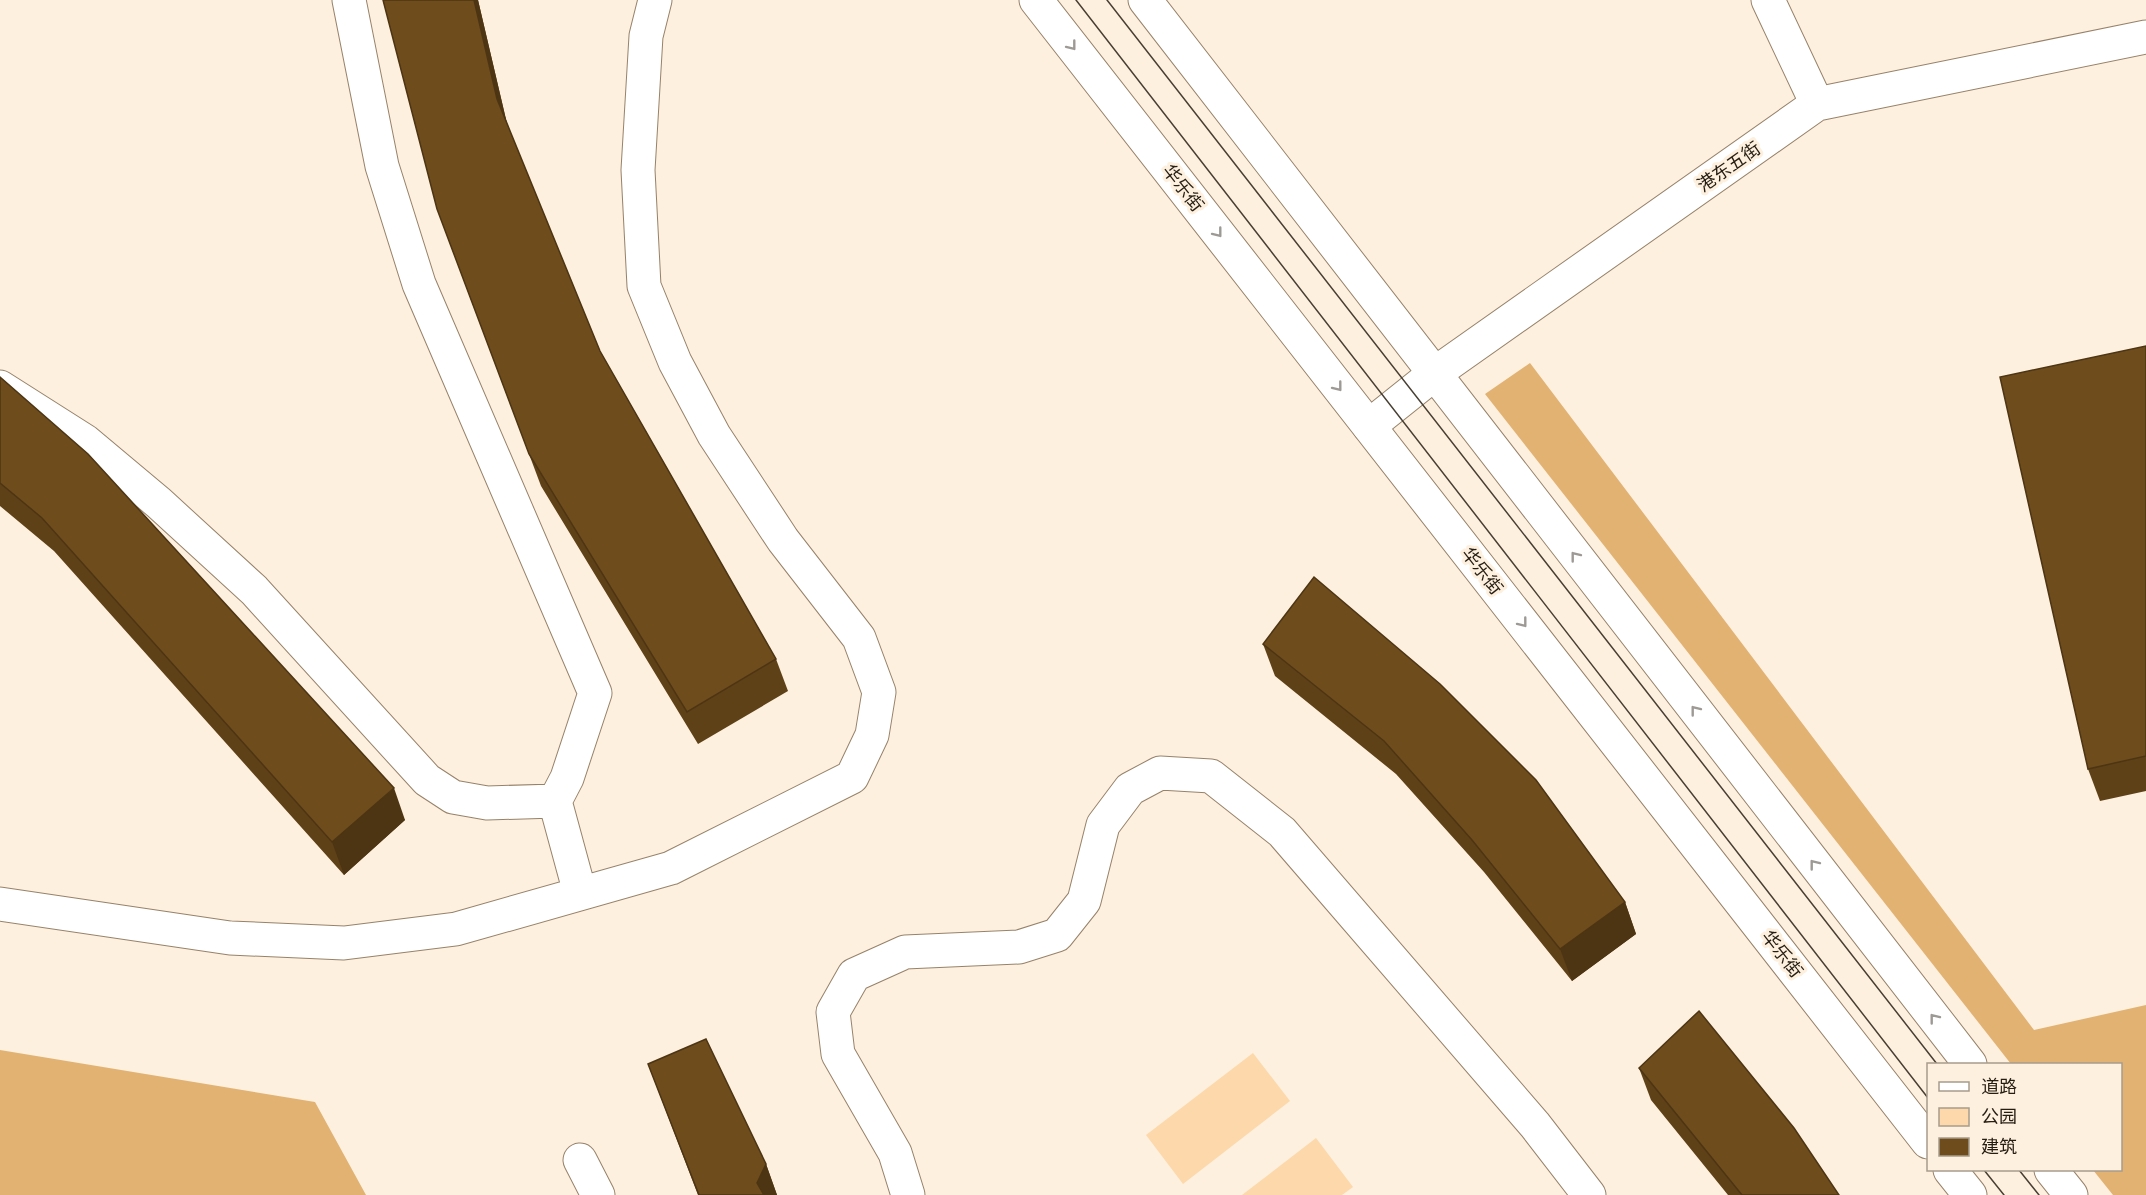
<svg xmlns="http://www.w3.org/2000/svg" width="2146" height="1195" font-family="'IBM Plex Sans','Noto Sans SC',sans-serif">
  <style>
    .green { fill: #fdd8ab }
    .forest { fill: #e2b273 }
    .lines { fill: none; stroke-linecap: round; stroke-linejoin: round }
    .minor-casing { stroke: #978269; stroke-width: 35 }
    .trunk-casing { stroke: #978269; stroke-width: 35 }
    .minor { stroke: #fff; stroke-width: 33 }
    .trunk { stroke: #fff; stroke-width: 33 }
    .tram { stroke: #483f33; stroke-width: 1.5 }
    .wall { fill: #5f4118 }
    .shaded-wall { fill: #4d3514 }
    .building { fill: #6e4c1c; stroke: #4d3514; stroke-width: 1.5 }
    .oneway { stroke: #9d9994 }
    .labels { text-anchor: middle; stroke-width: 6; stroke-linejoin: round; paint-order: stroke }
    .street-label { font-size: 18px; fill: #251d12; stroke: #fdf0df }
  </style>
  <rect width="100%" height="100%" fill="#fdf0df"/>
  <!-- green -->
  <path class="green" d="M1253,1053L1290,1101L1183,1184L1146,1135Z
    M1316,1138L1353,1187L1342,1195H1242Z"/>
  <!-- forest -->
  <path class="forest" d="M1530,363L2034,1030L2146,1005V1195H2113L2093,1170H2120V1064H2011L1485,394Z
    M0,1050L315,1102L366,1195H0Z"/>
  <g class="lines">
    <!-- minor casing -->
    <g class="minor-casing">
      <path id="minor" d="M349,0L382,166L419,284L595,693L567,778L555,801L580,893
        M1768,0L1817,104
        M0,387L85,441L159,503L254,590L427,780L453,797L487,803L555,801
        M1369,426L1434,374L1817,104L2146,37
        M0,904L230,938L344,943L456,929L671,868L852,777L872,735L879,692L859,638L783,540L714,435L675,362L644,286L638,170L646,36L655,0
        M580,1160L598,1195
        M908,1195L895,1153L838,1054L833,1012L854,975L905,952L1019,947L1057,935L1084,901L1103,825L1130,789L1160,773L1211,776L1282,832L1535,1125L1589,1195"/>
    </g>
    <!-- trunk casing -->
    <g class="trunk-casing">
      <path id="trunk" d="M1036,0L1928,1142
        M1145,0L1970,1064
        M1950,1170L1970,1195
        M2051,1170L2071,1195"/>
    </g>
    <!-- minor -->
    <use href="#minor" class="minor"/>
    <!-- trunk -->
    <use href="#trunk" class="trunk"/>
    <!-- tram -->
    <path class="tram" d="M1076,0L1928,1098
      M1107,0L1937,1064
      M1984,1170L2004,1195
      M2019,1170L2039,1195"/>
  </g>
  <!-- wall -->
  <path class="wall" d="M383,0H478L507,124L600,351L776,659L788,691L698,744L541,486L437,209Z
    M2146,346V791L2100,801L2088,769Z
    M0,377L405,820L344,875L54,551L0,506Z
    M1263,644L1625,902L1636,934L1572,981L1484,872L1396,774L1275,676Z
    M648,1064L766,1164L777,1195H698Z
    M1639,1068L1839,1195H1728L1651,1100Z"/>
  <!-- shaded-wall -->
  <path class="shaded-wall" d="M474,0H478L509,132L497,99Z
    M394,788L405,820L344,875L332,842Z
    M1625,902L1636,934L1572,981L1560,949Z
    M766,1164L777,1195H762L757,1183Z"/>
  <!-- building -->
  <path class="building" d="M383,0H474L497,99L600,351L776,659L687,712L529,454L437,209Z
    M2146,346V756L2088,769L2000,377Z
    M0,377L88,454L394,788L332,842L42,518L0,483Z
    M1314,577L1440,684L1536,780L1625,902L1560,949L1472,840L1384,741L1263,644Z
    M1699,1011L1794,1128L1839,1195H1742L1639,1068Z
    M706,1039L766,1164L757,1183L764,1195H699L648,1064Z"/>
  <!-- one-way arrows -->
  <defs><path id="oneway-chevron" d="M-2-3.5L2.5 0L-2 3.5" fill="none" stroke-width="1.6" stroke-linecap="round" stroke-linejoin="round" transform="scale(1.5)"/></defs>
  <g class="oneway">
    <use href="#oneway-chevron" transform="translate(1072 46) rotate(52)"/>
    <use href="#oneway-chevron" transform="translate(1218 233) rotate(52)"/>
    <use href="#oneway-chevron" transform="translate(1338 387) rotate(52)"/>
    <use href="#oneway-chevron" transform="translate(1575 556) rotate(-128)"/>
    <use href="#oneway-chevron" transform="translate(1523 623) rotate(52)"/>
    <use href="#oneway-chevron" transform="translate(1695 710) rotate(-128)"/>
    <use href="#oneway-chevron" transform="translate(1814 864) rotate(-128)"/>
    <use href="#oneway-chevron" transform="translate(1934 1018) rotate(-128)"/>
  </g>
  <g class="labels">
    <!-- street labels -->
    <g class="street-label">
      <text transform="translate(1729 167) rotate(-35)" y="6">港东五街</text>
      <text transform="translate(1183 188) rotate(52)" y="6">华乐街</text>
      <text transform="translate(1482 571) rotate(52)" y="6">华乐街</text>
      <text transform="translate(1782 954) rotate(52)" y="6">华乐街</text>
    </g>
  </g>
  <!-- legend -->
  <rect x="1927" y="1063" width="195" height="108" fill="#fdf0df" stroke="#a79c8d" stroke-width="1.5"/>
  <rect x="1939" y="1082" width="30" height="9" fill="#ffffff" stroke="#a79c8d" stroke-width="1.5"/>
  <text x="1981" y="1093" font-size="18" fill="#251d12">道路</text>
  <rect x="1939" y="1108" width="30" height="18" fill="#fdd8ab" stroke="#a79c8d" stroke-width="1.5"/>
  <text x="1981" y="1123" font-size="18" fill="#251d12">公园</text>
  <rect x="1939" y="1138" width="30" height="18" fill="#6e4c1c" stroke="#a79c8d" stroke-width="1.5"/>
  <text x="1981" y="1153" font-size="18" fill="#251d12">建筑</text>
</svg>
